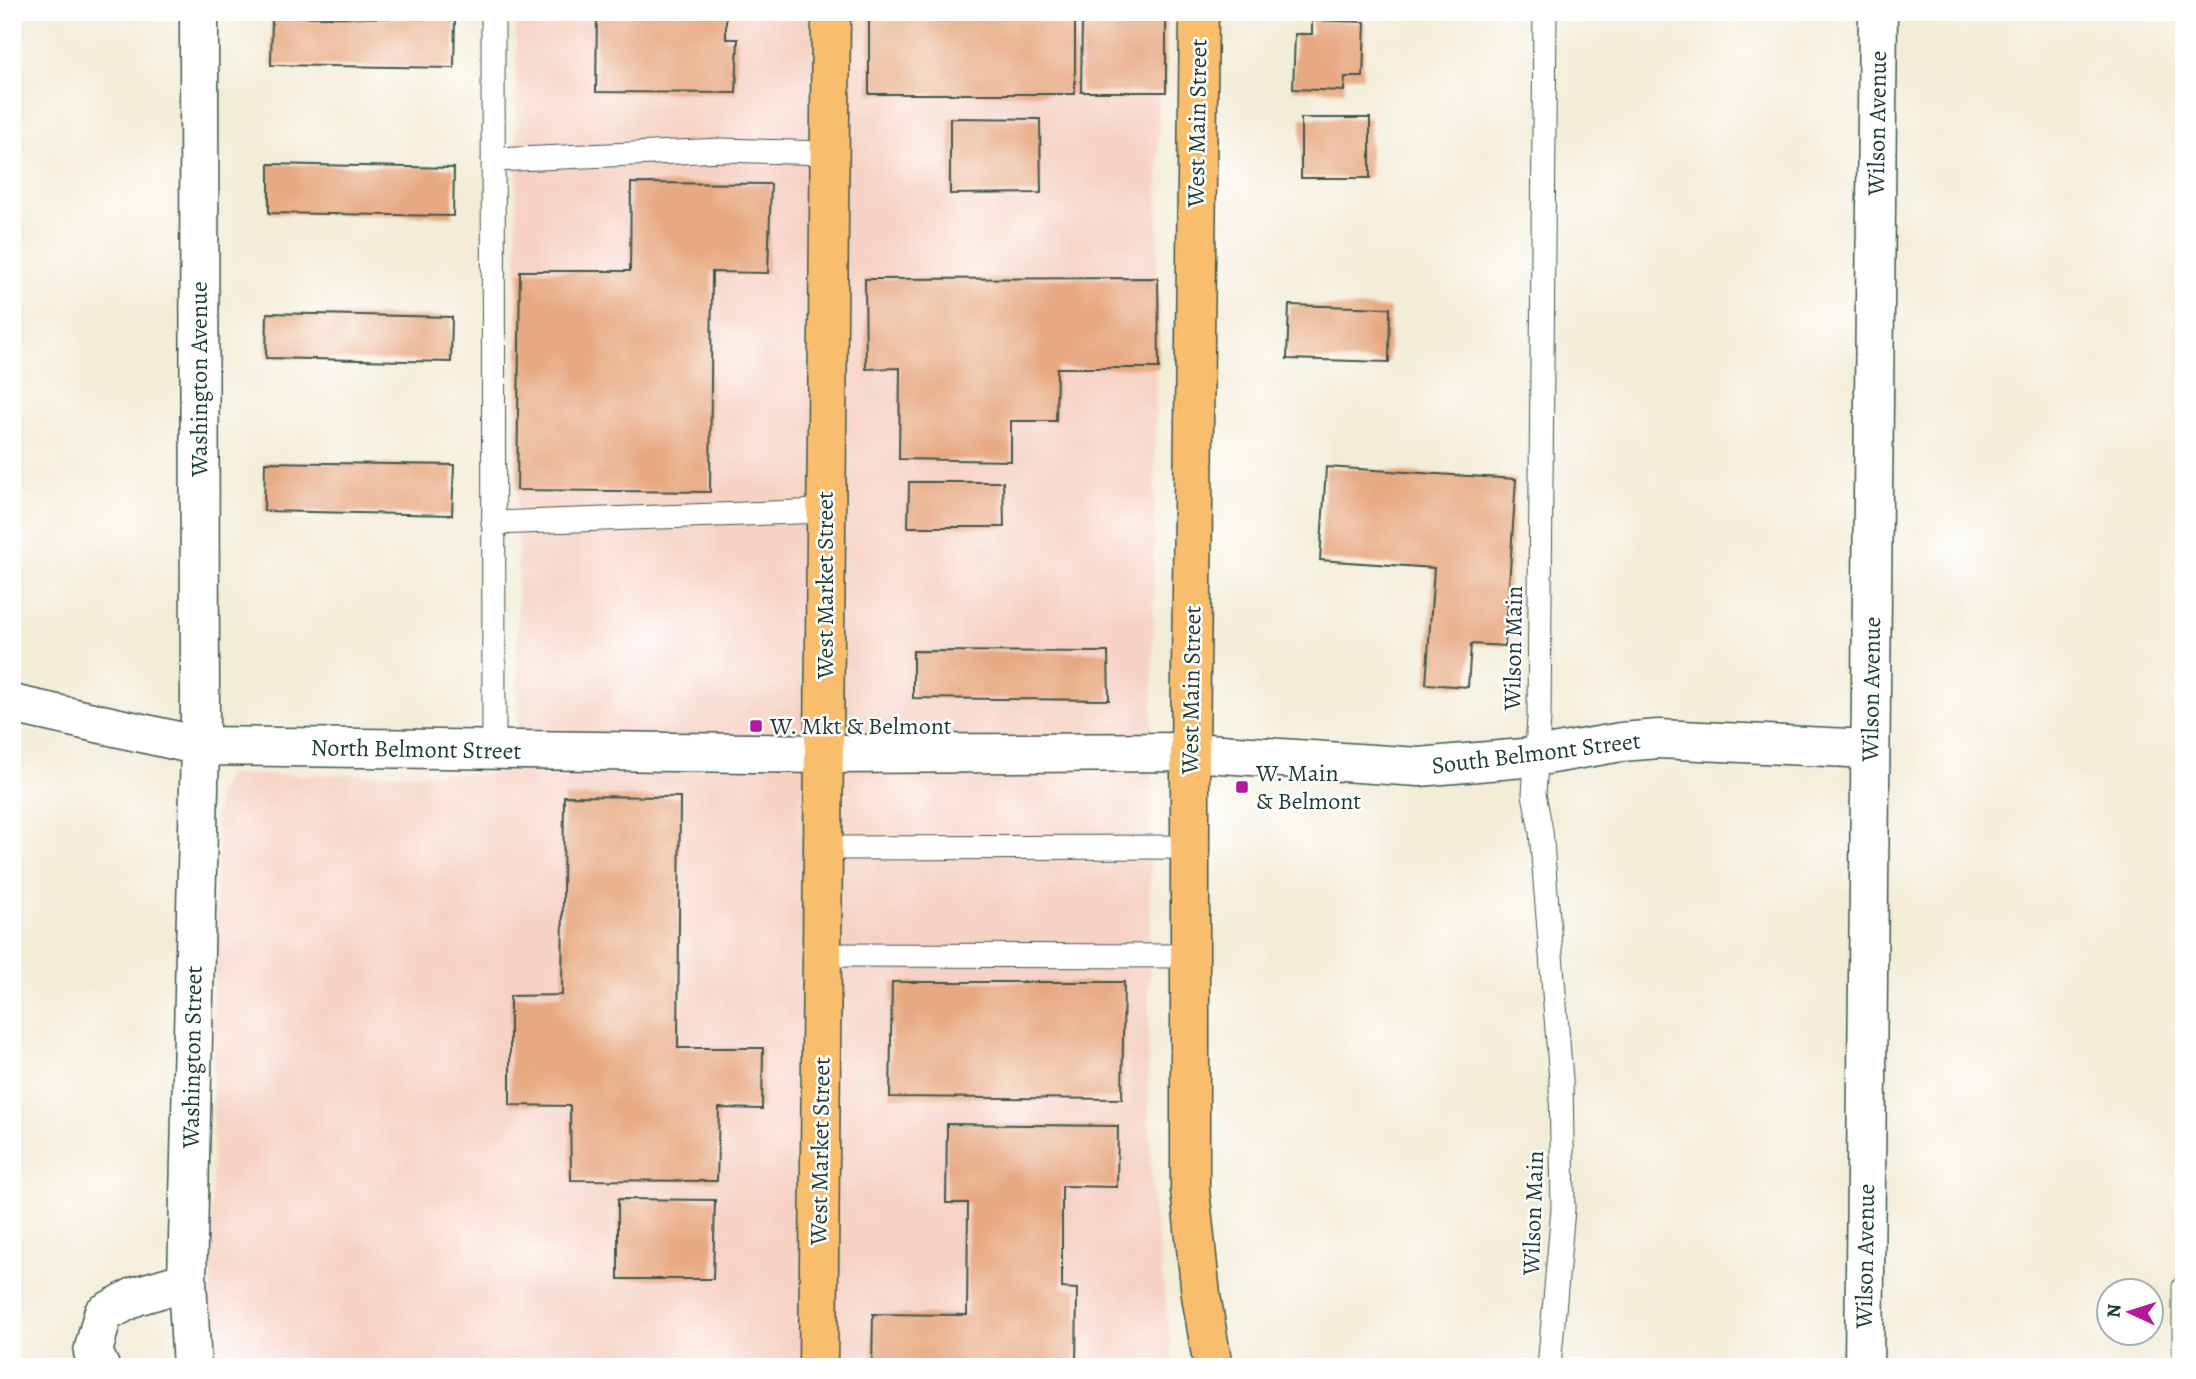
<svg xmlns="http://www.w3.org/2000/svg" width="2196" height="1379" font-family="Alegreya,serif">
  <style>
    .built { fill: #f6d2c4 }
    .building { fill: #e7a981 }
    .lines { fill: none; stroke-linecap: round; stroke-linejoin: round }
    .lane-casing { stroke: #3f574c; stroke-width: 25 }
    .street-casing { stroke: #3f574c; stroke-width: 41 }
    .primary-casing { stroke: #3f574c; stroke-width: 41 }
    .lane { stroke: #fff; stroke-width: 23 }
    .street { stroke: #fff; stroke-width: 38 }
    .primary { stroke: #f9be6d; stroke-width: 38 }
    .poi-dot { fill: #b5179e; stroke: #fff; stroke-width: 2.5 }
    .labels { text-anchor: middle; stroke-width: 5; stroke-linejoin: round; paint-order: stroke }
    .street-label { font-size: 24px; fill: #1f3d34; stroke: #fff }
    .poi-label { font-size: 24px; fill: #1f3d34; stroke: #fff; text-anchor: start }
  </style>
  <rect width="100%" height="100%" fill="#fff"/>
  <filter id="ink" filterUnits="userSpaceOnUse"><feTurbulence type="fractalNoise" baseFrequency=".0143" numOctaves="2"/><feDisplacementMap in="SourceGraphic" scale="14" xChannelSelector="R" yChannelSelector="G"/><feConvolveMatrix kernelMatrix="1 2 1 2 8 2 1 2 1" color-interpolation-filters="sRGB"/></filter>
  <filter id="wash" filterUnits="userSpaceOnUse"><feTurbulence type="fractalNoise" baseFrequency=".00686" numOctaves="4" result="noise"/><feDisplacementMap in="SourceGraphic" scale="28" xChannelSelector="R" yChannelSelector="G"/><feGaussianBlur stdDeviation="1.57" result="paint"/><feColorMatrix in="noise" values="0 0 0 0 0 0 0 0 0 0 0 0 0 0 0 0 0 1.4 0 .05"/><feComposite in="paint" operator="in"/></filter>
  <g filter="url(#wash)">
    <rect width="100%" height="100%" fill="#f3ecd7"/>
    <!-- built -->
    <path class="built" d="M516,12H1160L1148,1091L1153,1205L1174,1367H206L210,1335L217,797L228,775L518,773Z"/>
    <g id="blocks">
      <!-- building -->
      <path class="building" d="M597,12H726V39H738L736,93L596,92Z
        M869,12H1075V94H869Z
        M272,16L455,19L454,68L271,65Z
        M1082,19H1166V92H1081Z
        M1312,20L1365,22L1363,77H1345L1344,91L1293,89L1295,34H1312Z
        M950,118L1040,119L1041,193L950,194Z
        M1301,118H1370V178H1301Z
        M269,164L454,168L453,216L269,213Z
        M631,183L771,184L768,273L712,272L710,492L517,490L520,271H630Z
        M1158,278L1159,368H1057L1056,421H1011V461L899,459L900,368L866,369L865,279Z
        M1289,305L1390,308L1389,362L1287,359Z
        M267,313L452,317L451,362L266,358Z
        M265,462L454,465L452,515L264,511Z
        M1326,467L1516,479L1505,646L1471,644L1468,687L1426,684L1434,568L1320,560Z
        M909,482H1003L1004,527H908Z
        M913,651L1108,652L1109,700L913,698Z
        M564,796L680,797L678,1048H763L762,1109L719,1108L717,1181L571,1180L570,1106L510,1105V996L562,995Z
        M892,982H1124L1122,1099L890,1097Z
        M947,1124L1118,1126L1117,1187L1062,1186V1288L1077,1289L1076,1367H872L873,1314L967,1315L968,1203H946Z
        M618,1199L715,1200L713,1279H618Z"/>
    </g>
  </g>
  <g filter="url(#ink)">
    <use href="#blocks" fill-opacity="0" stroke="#3f574c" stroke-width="2"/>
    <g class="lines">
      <!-- lane casing -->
      <g class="lane-casing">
        <path id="lane" d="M493,12L494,750
          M1545,12L1539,718L1534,794L1541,831L1561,1079L1563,1209L1549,1367
          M493,160L722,150L829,153
          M493,523L825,511
          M824,848L1190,847
          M822,955L1190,956
          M2184,1367V1287"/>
      </g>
      <!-- street casing -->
      <g class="street-casing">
        <path id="street" d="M12,704L200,746L824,754L1190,752L1419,767L1535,757L1621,742L1659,739L1870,749
          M100,1367L93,1352L103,1314L136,1296L187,1281
          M192,1367L187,1281L200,746L199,12
          M1864,1367L1878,12"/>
      </g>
      <!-- primary casing -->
      <g class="primary-casing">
        <path id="primary" d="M1199,12L1190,752V1190L1201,1295L1213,1367
          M818,1367L831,12"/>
      </g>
      <!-- lane -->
      <use href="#lane" class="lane"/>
      <!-- street -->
      <use href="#street" class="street"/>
      <!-- primary -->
      <use href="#primary" class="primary"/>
    </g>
  </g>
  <!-- markers -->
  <g class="poi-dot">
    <rect x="749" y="719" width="14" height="14" rx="3.5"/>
    <rect x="1235" y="780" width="14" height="14" rx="3.5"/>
  </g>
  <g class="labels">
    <!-- street labels -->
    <g class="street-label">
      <text transform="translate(1197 123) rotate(-89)" y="8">West Main Street</text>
      <text transform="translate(1877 123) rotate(-89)" y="8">Wilson Avenue</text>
      <text transform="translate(199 379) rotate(-90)" y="8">Washington Avenue</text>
      <text transform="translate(825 585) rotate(-90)" y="8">West Market Street</text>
      <text transform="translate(1513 648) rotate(-89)" y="8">Wilson Main</text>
      <text transform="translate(1871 689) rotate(-89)" y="8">Wilson Avenue</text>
      <text transform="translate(1191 690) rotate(-89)" y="8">West Main Street</text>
      <text transform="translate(416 749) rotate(1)" y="8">North Belmont Street</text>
      <text transform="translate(1536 753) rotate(-7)" y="8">South Belmont Street</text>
      <text transform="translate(192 1057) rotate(-89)" y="8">Washington Street</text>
      <text transform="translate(820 1151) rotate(-89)" y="8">West Market Street</text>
      <text transform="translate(1533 1213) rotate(-88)" y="8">Wilson Main</text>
      <text transform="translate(1865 1256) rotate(-89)" y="8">Wilson Avenue</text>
    </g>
    <!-- poi labels -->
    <g class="poi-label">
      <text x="770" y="734">W. Mkt &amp; Belmont</text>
      <text x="1256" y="781">W. Main<tspan x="1256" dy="28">&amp; Belmont</tspan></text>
    </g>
  </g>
  <!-- margin -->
  <rect width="2196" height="1379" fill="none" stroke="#fff" stroke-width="42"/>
  <!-- north arrow -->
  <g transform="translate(2130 1312) rotate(274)"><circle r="33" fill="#ffffff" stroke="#a5b1ae" stroke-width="2"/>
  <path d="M0-5L12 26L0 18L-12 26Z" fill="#b5179e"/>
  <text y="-10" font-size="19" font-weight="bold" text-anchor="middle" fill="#1f3d34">N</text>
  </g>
</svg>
